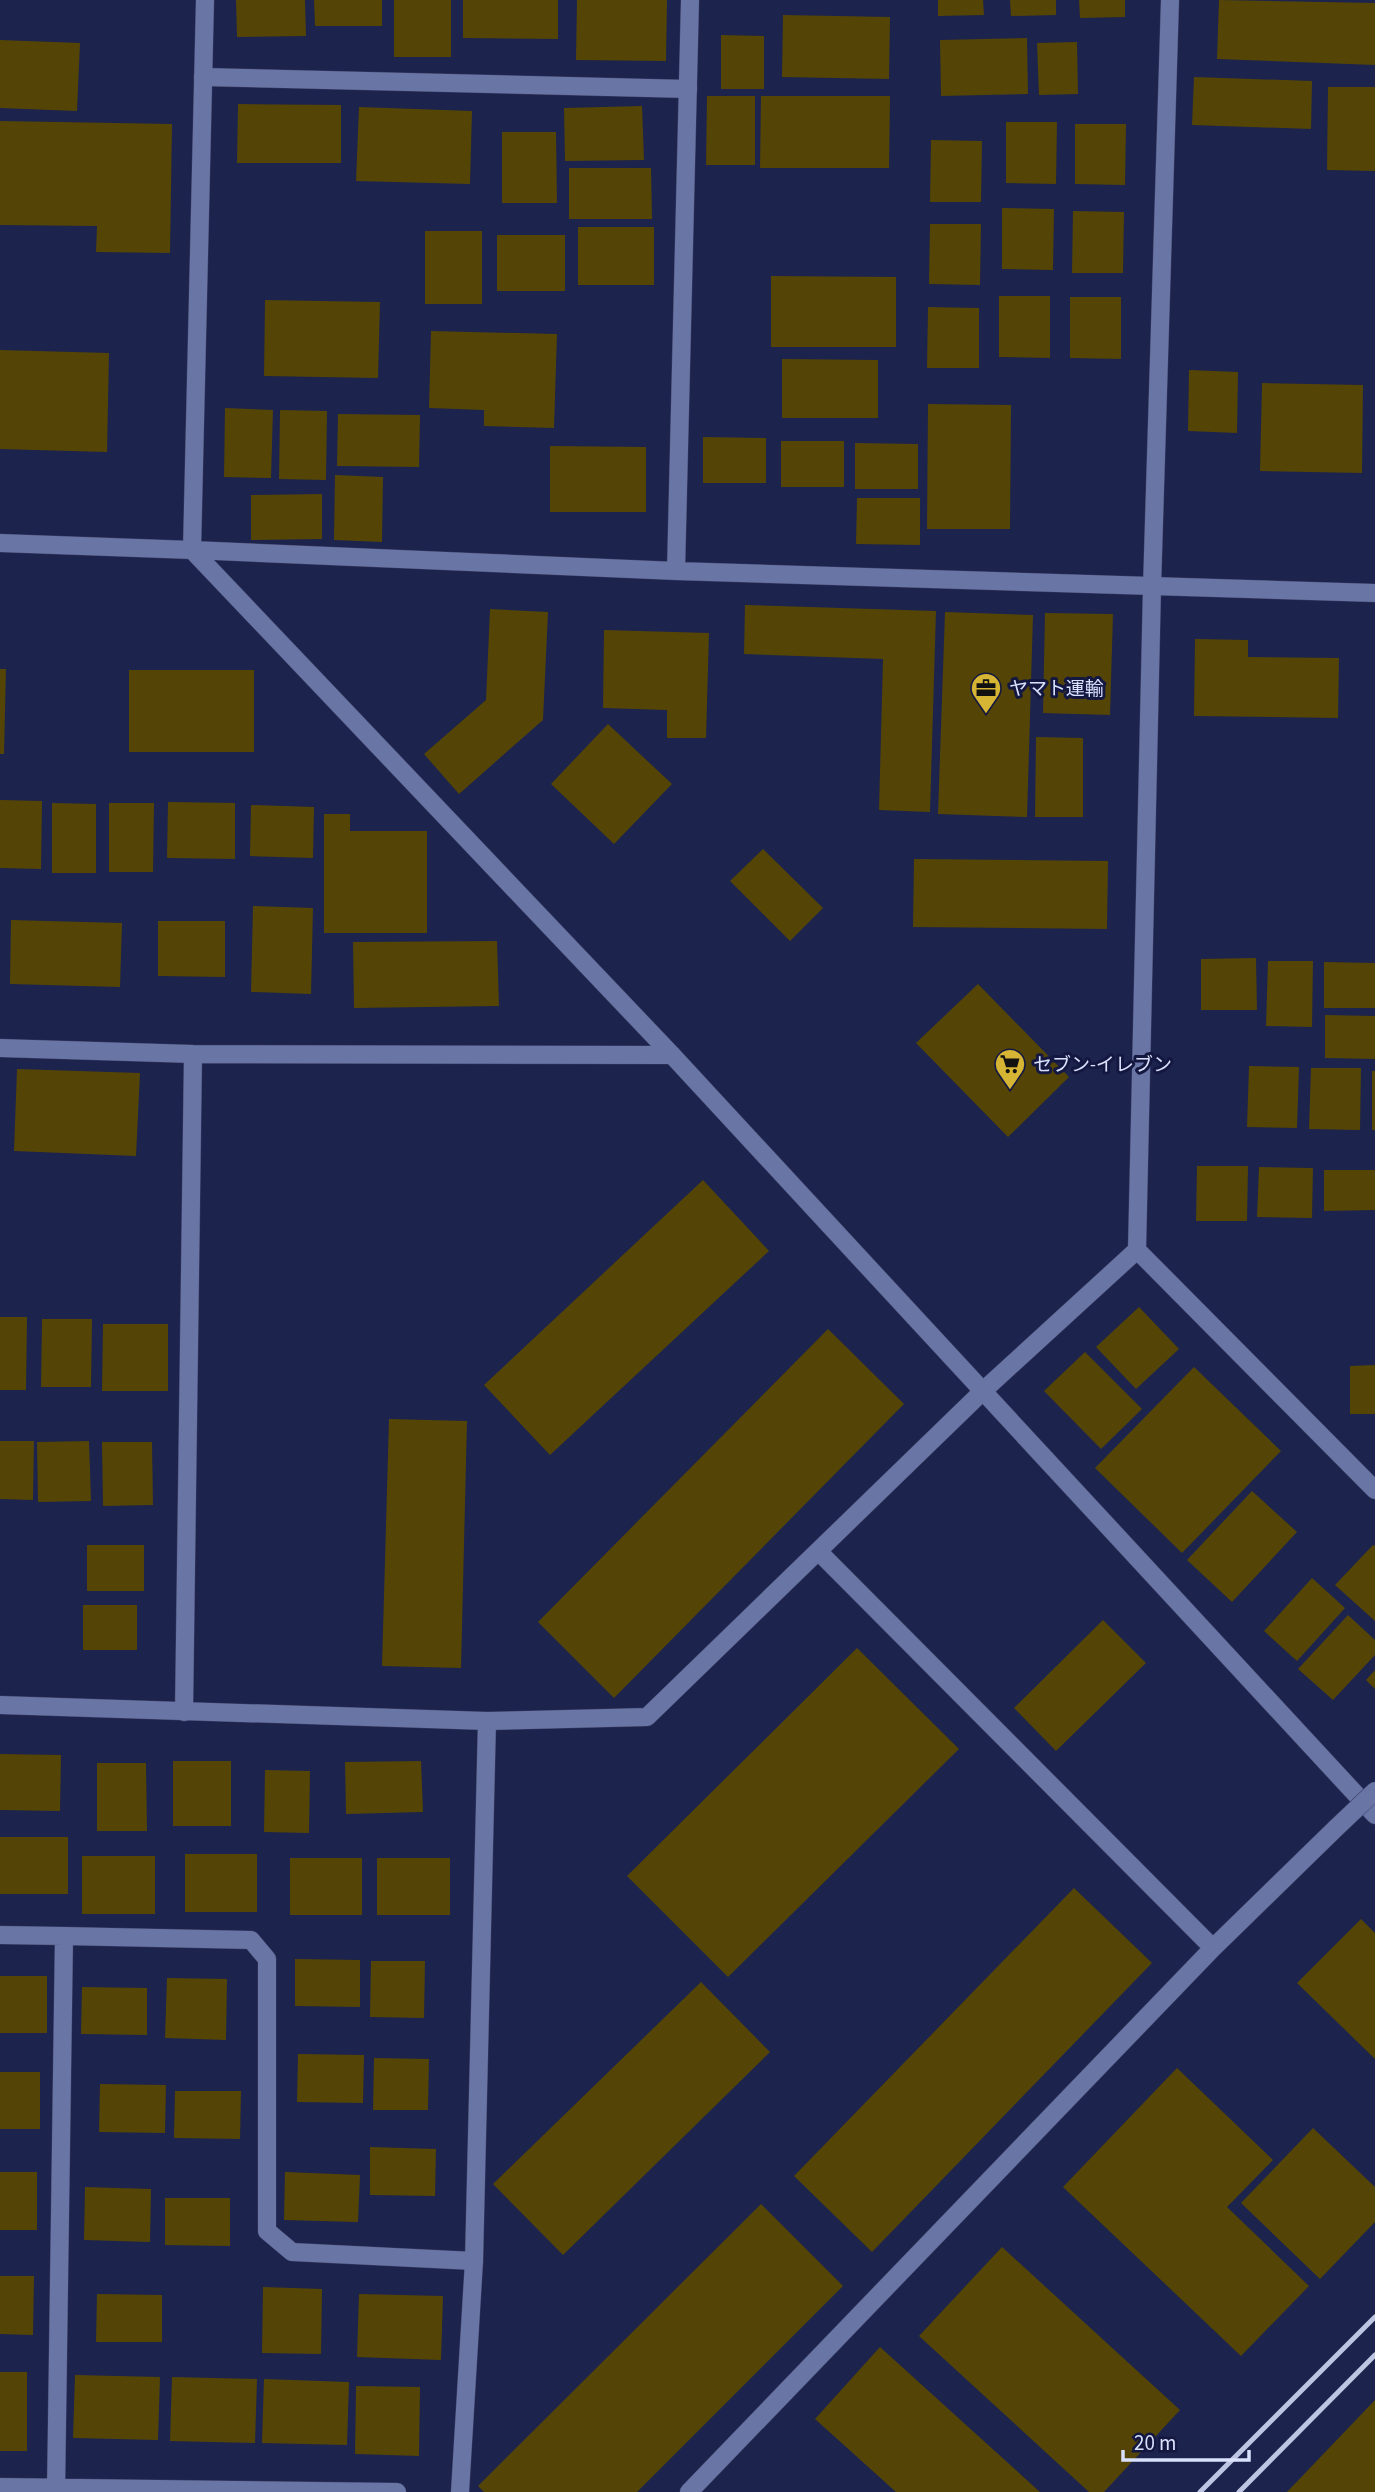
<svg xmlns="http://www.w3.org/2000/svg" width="1375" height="2492" font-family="'Source Sans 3','Noto Sans JP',sans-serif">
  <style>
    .building { fill: #544507 }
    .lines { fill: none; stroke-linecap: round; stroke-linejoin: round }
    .service-casing { stroke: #3a3d62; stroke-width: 19 }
    .minor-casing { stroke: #3a3d62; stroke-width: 19 }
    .tertiary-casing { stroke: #3a3d62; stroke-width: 19 }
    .service { stroke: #6975a5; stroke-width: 18 }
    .minor { stroke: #6975a5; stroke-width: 18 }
    .tertiary { stroke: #6975a5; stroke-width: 18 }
    .rail { stroke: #bdc5e2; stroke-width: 5 }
    .service-bridge-casing { stroke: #3a3d62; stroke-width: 19; stroke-linecap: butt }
    .service-bridge { stroke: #6975a5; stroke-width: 18 }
    .labels { text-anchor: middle; stroke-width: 6; stroke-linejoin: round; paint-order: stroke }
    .poi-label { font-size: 19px; fill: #d9e1fc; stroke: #141841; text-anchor: start }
  </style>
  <rect width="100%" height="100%" fill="#1c234c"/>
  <!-- building -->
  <path class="building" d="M236,0H305L306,36L237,37Z
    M314,0H382V26H315Z
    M394,0H451V57H394Z
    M463,0H558V39L463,38Z
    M577,0H667L666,61L576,60Z
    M938,0H983L984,15L938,16Z
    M1010,0H1056V15L1011,16Z
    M1079,0H1125V17L1080,18Z
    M1219,0L1375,3V65L1217,59Z
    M783,15L890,17L889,79L782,77Z
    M721,35L764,36V89H721Z
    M1027,38L1028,94L941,96L940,40Z
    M0,40L80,43L77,111L0,108Z
    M1077,42L1078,94L1039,95L1037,43Z
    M1194,77L1312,81L1311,129L1192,125Z
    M1328,87H1375V171L1327,170Z
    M707,96H755V165H706Z
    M761,96H890L889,168H760Z
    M238,104L341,105V163H237Z
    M642,106L644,160L565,161L564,108Z
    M359,107L472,111L470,184L356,181Z
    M0,121L172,124L170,253L96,252L97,226L0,225Z
    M1006,122H1057L1056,184L1006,183Z
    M1075,124H1126L1125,185L1075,184Z
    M502,132H556L557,203H502Z
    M931,140L982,141L981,202H930Z
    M569,168H651L652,219H569Z
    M1002,208L1054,209L1053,270L1002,269Z
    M1073,211L1124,212L1123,273H1072Z
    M930,224H981L980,285L929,284Z
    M578,227H654V285H578Z
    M425,231H482V304H425Z
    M497,235H565V291H497Z
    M771,276L896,277V347H771Z
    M999,296H1050V358L999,357Z
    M1070,297H1121V359L1070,358Z
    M265,300L380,302L378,378L264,376Z
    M928,307L979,308V368H927Z
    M431,331L557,334L554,428L484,426V410L429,408Z
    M0,350L109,353L107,452L0,449Z
    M782,359L878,360V418H782Z
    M1189,370L1238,372L1237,433L1188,431Z
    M1262,383L1363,385L1362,473L1260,471Z
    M928,404L1011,405L1010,529H927Z
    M225,408L273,410L271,478L224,477Z
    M280,410L327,411L326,480L279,479Z
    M338,414L420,415L419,467L337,466Z
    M703,437L766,438V483H703Z
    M781,441H844V487H781Z
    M855,443L918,444V489H855Z
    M550,446L646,447V512H550Z
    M335,475L383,477L382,542L334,540Z
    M322,494V539L251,540V495Z
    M857,498H920V545L856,544Z
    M745,605L936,611L930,812L879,810L883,659L744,654Z
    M490,609L548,612L543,720L459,794L424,754L486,700Z
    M945,612L1033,615L1027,817L938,814Z
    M1045,613L1113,614L1110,715L1043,713Z
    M604,630L709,633L706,738H667V710L603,708Z
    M1195,639L1248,640V657L1339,658L1338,718L1194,716Z
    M0,669H6L4,754H0Z
    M129,670H254V752H129Z
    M608,724L672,784L614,844L551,784Z
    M1036,737L1083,738V817H1035Z
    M0,800L42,801L41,869L0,868Z
    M168,802L235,803V859L167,858Z
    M52,803L96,804V873H52Z
    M109,803H154L153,872H109Z
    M251,805L314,807L313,858L250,856Z
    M324,814H350V831H427V933H324Z
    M763,849L823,908L790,941L730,881Z
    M914,859L1108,861L1107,929L913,927Z
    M253,906L313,908L311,994L251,992Z
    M11,920L122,923L120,987L10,984Z
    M158,921H225V977L158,976Z
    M497,941L499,1006L354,1008L353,942Z
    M1256,958L1257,1010H1201V959Z
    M1268,961H1313L1312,1027L1266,1026Z
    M1324,962L1375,963V1008H1324Z
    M978,984L1069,1077L1008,1137L916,1043Z
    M1325,1015L1375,1016V1059L1325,1058Z
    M1249,1066L1299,1067L1297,1128L1247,1127Z
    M1311,1068H1361L1360,1130L1309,1129Z
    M17,1069L140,1073L136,1156L14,1151Z
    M1372,1071H1375V1130H1372Z
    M1197,1166H1248L1247,1221H1196Z
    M1259,1167L1313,1168L1312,1218L1257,1217Z
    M1324,1170H1375V1210L1324,1211Z
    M703,1180L769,1251L550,1455L484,1385Z
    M1139,1307L1179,1349L1136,1389L1096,1347Z
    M0,1317H27L26,1390H0Z
    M42,1319H92L91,1387H41Z
    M103,1324H168V1391H102Z
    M828,1329L904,1404L614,1698L538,1622Z
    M1085,1352L1142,1409L1101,1449L1044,1391Z
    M1375,1365V1414H1350V1366Z
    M1194,1367L1281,1451L1182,1553L1095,1468Z
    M389,1419L467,1421L461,1668L382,1666Z
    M0,1441H34L33,1500L0,1499Z
    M89,1441L91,1501L38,1502L37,1442Z
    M102,1442H152L153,1505L103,1506Z
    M1252,1491L1297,1532L1232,1602L1187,1560Z
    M87,1545H144V1591H87Z
    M1373,1545L1375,1546V1621L1335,1585Z
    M1312,1578L1345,1608L1297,1661L1264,1631Z
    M83,1605H137V1650H83Z
    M1348,1615L1375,1640V1655L1333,1700L1298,1669Z
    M1103,1620L1146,1663L1056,1751L1014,1708Z
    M857,1648L959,1749L728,1977L627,1876Z
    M1375,1670V1689L1366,1680Z
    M0,1754L61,1755L60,1811L0,1810Z
    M173,1761H231V1826H173Z
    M421,1761L423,1812L346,1814L345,1762Z
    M97,1763H146L147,1831H97Z
    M265,1770L310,1771L309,1833L264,1832Z
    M0,1837H68V1894H0Z
    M185,1854H257V1912H185Z
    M82,1856H155V1914H82Z
    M290,1858H362V1915H290Z
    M377,1858H450V1915H377Z
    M1074,1888L1152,1963L872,2252L794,2176Z
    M1361,1919L1375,1933V2059L1297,1983Z
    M295,1959L360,1960V2007L295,2006Z
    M371,1961H425L424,2018L370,2017Z
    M0,1976H47V2033H0Z
    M167,1978L227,1979L226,2040L165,2038Z
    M701,1982L770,2052L563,2255L493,2184Z
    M82,1987L147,1988V2035L81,2034Z
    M298,2054L364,2055L363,2103L297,2102Z
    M374,2058L429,2059L428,2110H373Z
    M1177,2068L1273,2160L1227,2207L1309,2286L1241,2356L1063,2187Z
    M0,2072H40V2129H0Z
    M100,2084L166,2085L165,2133L99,2132Z
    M175,2091H241L240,2139L174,2138Z
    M1313,2128L1375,2187V2222L1320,2279L1241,2203Z
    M370,2147L436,2149L435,2196L370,2195Z
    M0,2172H37V2230H0Z
    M285,2172L360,2175L358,2222L284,2220Z
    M85,2187L151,2189L150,2242L84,2240Z
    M165,2198H230V2246L165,2245Z
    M761,2204L843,2286L637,2492H484L478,2486Z
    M1002,2247L1180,2410L1104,2492H1089L919,2336Z
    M0,2276H34L33,2335L0,2334Z
    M263,2287L322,2289L321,2354L262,2353Z
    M97,2294L162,2295V2342H96Z
    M359,2294L443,2296L441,2360L357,2357Z
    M880,2347L1040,2492H896L815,2419Z
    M0,2372H27V2451H0Z
    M75,2375L160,2377L158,2440L73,2438Z
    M172,2377L257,2379L255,2443L170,2441Z
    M264,2379L349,2382L347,2445L262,2443Z
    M356,2386L420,2387L419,2456L355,2454Z
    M1375,2400V2492H1287Z"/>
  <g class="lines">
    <!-- service casing -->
    <g class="service-casing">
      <path id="service" d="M1170,0L1152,587L1137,1250L1375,1490
        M203,77L688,89
        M0,1048L193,1054L672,1055
        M819,1552L1213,1948
        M184,1712L193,1054
        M487,1721L647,1717L984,1390L1137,1250
        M0,1935L64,1936L56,2492
        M64,1936L251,1940L267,1959V2231L292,2252L474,2261
        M0,2487L397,2492
        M689,2492L1213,1948L1336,1828"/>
    </g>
    <!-- minor casing -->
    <g class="minor-casing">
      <path id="minor" d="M205,0L192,550L676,571L1375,593
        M676,571L690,0
        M0,1705L487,1721L474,2261L460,2492"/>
    </g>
    <!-- tertiary casing -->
    <g class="tertiary-casing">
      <path id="tertiary" d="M0,543L192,550L672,1055L1375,1815"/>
    </g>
    <!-- service -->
    <use href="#service" class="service"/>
    <!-- minor -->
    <use href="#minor" class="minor"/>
    <!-- tertiary -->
    <use href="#tertiary" class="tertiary"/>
    <!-- rail -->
    <path class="rail" d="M1200,2492L1375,2317
      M1239,2492L1375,2355"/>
    <!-- service-bridge casing -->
    <g class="service-bridge-casing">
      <path id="service-bridge" d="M1336,1828L1375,1791"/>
    </g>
    <!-- service-bridge -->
    <use href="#service-bridge" class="service-bridge"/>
  </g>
  <!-- icons -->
  <defs>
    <g id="office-pin" transform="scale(1.575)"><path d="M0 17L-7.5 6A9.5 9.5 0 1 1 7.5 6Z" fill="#d6b534" stroke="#141841"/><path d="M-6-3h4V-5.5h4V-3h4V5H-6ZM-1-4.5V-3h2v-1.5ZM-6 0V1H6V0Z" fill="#111"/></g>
    <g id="supermarket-pin" transform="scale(1.575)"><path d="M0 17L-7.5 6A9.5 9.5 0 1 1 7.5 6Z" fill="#d6b534" stroke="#141841"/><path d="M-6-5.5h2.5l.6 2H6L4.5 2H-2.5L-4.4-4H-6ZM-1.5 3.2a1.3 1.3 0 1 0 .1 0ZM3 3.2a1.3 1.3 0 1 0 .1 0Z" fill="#111"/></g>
  </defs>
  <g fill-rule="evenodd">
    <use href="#office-pin" x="986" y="688"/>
    <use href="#supermarket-pin" x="1010" y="1064"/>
  </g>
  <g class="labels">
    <!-- poi labels -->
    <g class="poi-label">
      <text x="1009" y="695">ヤマト運輸</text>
      <text x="1033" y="1071">セブン-イレブン</text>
    </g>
  </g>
  <!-- scale -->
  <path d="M1123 2450v10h126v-10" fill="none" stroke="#d9e1fc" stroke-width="3.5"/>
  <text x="1134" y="2450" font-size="21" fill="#d9e1fc" stroke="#141841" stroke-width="5" paint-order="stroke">20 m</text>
</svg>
